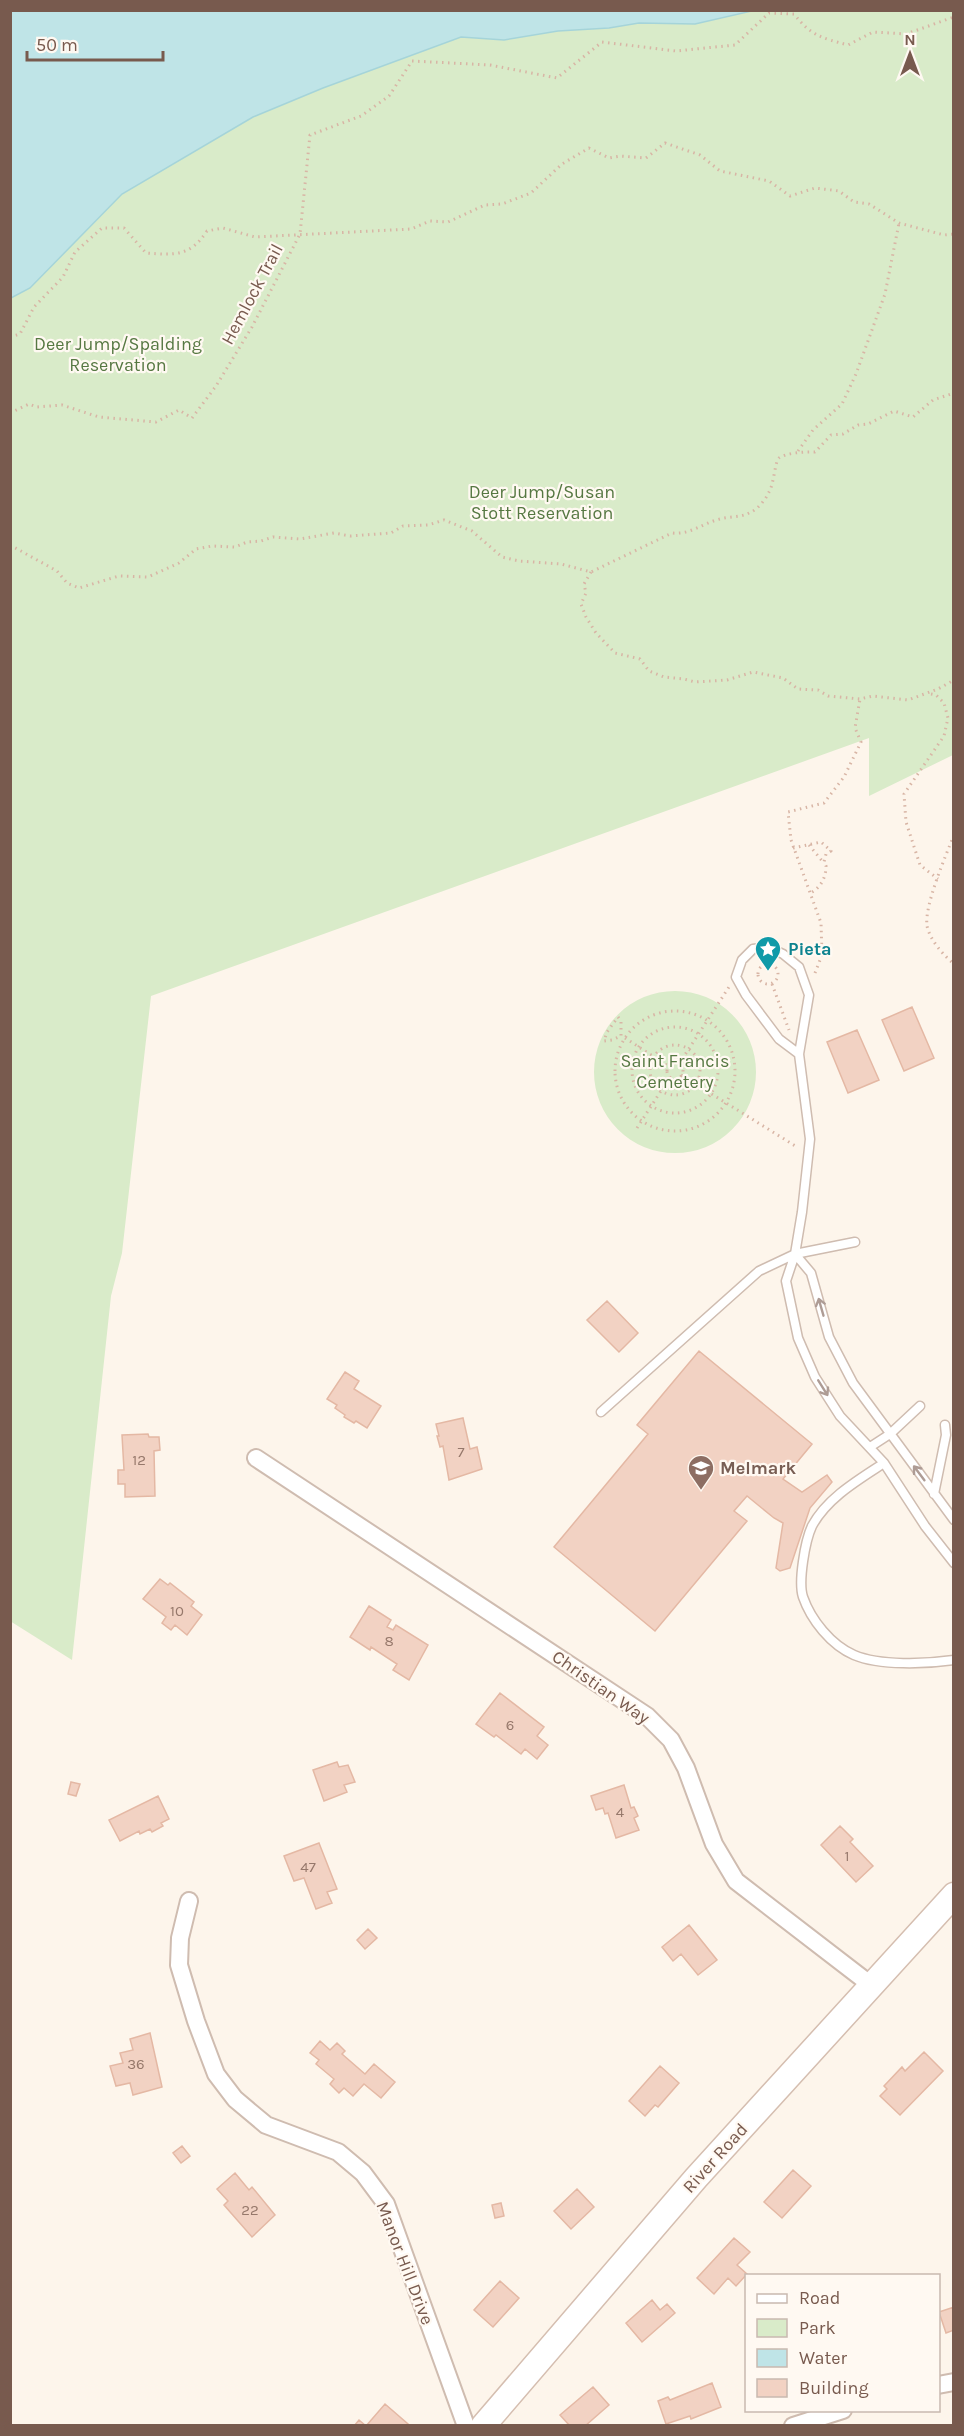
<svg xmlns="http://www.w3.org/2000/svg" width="964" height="2436" font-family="Karla,sans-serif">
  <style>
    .green { fill: #d9ebc9 }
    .water { fill: #bfe4e7; stroke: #a5d4d9; stroke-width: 1.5 }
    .building { fill: #f2d2c3; stroke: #e4b8a4; stroke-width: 1.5 }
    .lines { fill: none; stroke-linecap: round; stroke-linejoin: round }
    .lane-casing { stroke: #cfbcb0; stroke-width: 11 }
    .street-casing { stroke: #cfbcb0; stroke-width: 20 }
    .secondary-casing { stroke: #d5beb0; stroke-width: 27 }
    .path { stroke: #d8b5a5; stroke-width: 3; stroke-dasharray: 1.5 4.5; stroke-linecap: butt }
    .lane { stroke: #fff; stroke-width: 8 }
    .street { stroke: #fff; stroke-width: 16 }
    .secondary { stroke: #fff; stroke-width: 24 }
    .oneway { stroke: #ae9c95 }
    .labels { text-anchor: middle; stroke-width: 4.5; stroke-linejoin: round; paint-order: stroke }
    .number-label { font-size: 15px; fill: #96786b }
    .street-label { font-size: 18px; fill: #785a4e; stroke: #fff9f2 }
    .park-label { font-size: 18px; fill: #567842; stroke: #fff9f2 }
    .culture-label { font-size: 18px; font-weight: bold; fill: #0d838f; stroke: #fff9f2; text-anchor: start }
    .education-label { font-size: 18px; font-weight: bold; fill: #785e54; stroke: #fff9f2; text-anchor: start }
  </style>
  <rect width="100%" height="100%" fill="#fdf5eb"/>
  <!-- green -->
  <path class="green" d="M752,10L953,11V755L869,796V738L151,996L122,1253L111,1296L72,1660L10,1621V298L30,288L122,194L253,117L323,88L461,37L504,40L558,31L609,28L639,23L695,24Z
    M594 1072a81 81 0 1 1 162 0a81 81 0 1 1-162 0Z"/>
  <!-- water -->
  <path class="water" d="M11,10H752V11L695,24L639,23L609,28L558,31L504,40L461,37L323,88L253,117L122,194L30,288L11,298Z"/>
  <!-- building -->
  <path class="building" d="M912,1007L934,1058L904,1071L882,1020Z
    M857,1030L879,1080L848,1093L827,1042Z
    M607,1301L638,1333L619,1352L587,1320Z
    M699,1351L812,1444L783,1479L802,1492L827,1475L832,1482L810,1508L790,1568L780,1571L776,1568L783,1523L774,1518L747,1496L734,1511L747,1521L655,1631L554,1547L648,1434L637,1425Z
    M345,1372L359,1381L354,1389L381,1406L367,1428L356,1421L354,1423L344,1417L345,1415L335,1408L337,1405L327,1399Z
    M463,1418L470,1449L477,1447L482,1469L449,1480L443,1446L440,1447L437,1436H439L436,1424Z
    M148,1434L149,1437H159L160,1450L154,1451L155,1496L125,1497V1484H118V1470H124L122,1435Z
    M160,1579L168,1585L170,1583L194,1602L191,1606L202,1615L187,1635L175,1625L171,1630L162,1623L166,1617L143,1599Z
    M369,1606L391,1620L387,1627L393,1630L396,1625L428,1645L409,1680L393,1670L397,1664L371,1647L370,1650L350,1637Z
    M500,1693L544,1727L537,1736L548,1745L537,1759L525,1749L521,1754L496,1735L494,1737L476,1724Z
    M337,1762L339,1767L348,1765L355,1782L344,1785L347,1792L324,1801L313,1770Z
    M71,1782L80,1784L76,1796L68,1794Z
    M624,1785L631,1808L634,1807L638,1816L634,1818L639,1830L616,1838L608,1813L605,1814L603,1808L596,1810L591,1796Z
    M158,1796L169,1819L161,1823L163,1826L152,1832L150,1829L140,1834L139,1831L120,1841L109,1820Z
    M840,1826L853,1839L850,1842L873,1866L856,1882L821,1845Z
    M319,1843L337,1889L327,1892L332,1903L316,1909L304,1878L294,1881L284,1856Z
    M689,1925L717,1960L698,1975L681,1954L673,1961L662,1947Z
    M368,1929L377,1938L365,1949L357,1940Z
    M150,2033L162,2087L133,2095L130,2083L116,2086L110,2066L123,2063L120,2053L133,2050L130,2039Z
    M320,2041L330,2050L337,2043L345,2051L342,2054L365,2074L374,2064L395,2082L381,2098L364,2084L353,2096L344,2088L339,2093L330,2084L334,2079L316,2064L319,2060L310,2053Z
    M924,2052L943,2071L900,2115L880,2096L887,2089L884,2086L902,2067L905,2071Z
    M660,2066L679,2083L658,2107L655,2105L645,2116L629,2101Z
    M182,2146L190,2156L181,2163L173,2153Z
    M793,2170L811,2186L782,2218L764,2202Z
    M235,2173L249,2190L252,2187L275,2215L252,2237L224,2205L228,2201L217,2189Z
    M577,2189L594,2207L571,2229L554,2211Z
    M501,2203L504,2216L495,2218L492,2205Z
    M734,2238L750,2252L737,2265L747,2274L736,2286L728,2278L714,2294L697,2278Z
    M500,2281L519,2298L493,2327L474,2310Z
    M652,2300L660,2310L667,2304L675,2313L642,2342L626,2323Z
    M954,2307V2330L946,2333L939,2312Z
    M712,2383L721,2407L691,2419L690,2416L666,2424L658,2401L668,2397L670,2400Z
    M593,2387L609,2405L585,2426H570L560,2415Z
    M385,2404L408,2424L407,2426H366Z
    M359,2420L366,2426H354Z"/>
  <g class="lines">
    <!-- lane casing -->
    <g class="lane-casing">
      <path id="lane" d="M799,1054L779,1039L746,995L736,977L742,960L753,949L768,947L783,954L799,967L809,995L799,1054L810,1139L802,1212L795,1254L786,1281L798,1338L815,1377L840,1416L884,1463L925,1526L954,1563
        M795,1254L811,1273L829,1337L853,1383L954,1520
        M601,1412L759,1271L795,1254L855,1242
        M870,1447L890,1434L920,1406
        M884,1463C858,1480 827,1498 812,1526C805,1541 798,1582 803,1597C811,1620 831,1645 854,1655C880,1666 926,1664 954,1660
        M934,1494L946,1435L945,1425"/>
    </g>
    <!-- street casing -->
    <g class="street-casing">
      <path id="street" d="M256,1458L647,1716L671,1740L686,1768L714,1844L736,1881L871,1985
        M189,1901L180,1938L179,1965L196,2021L216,2074L235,2099L266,2125L338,2152L363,2173L386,2204L466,2426
        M938,2385L954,2382
        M793,2426L843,2410"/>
    </g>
    <!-- secondary casing -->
    <g class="secondary-casing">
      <path id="secondary" d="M483,2426L696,2178L954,1895"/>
    </g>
    <!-- path -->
    <path class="path" d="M10,337L20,334L34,307L63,277L75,252L102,228H124L146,253C174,255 190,257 207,231L223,228L255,237L411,229L430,221L448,222L485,205L502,204L531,193L562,164L589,148L609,158L620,156L646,158L665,143L700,155L720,171L769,181L790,196L815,188L839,191L854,202L869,204L899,223L944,235L954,234
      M10,413L29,404L37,407L62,405L99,417L156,422L179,410L192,418L216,386L252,327L300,234L310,135L361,116L389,96L412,61L490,65L557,78L602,42L676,51L735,45L769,13L794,14C811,36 822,38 848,45L873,32L906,34L954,17
      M798,451L813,430L842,404L856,374L885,294L899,223
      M10,545L57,571L67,583L79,588L119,576L148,577L179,563L196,549L212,546L235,547L247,542L261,541L273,537L300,539L334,533L350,536L391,533L403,526L428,525L444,520L472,531L502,557L519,561L561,564L591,572L672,533C690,535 703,523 720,519C730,516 741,518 751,512C758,509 766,499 769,492C774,484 775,461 779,458C789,452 804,452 815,452L831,435L843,434L858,425L868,424L894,411L913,417L933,400L954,393
      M591,572L584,584L586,593L581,604L586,617L596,633L615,653L640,659L649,671L664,677L684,679L695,682L727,680L753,672L783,678L798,689L818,690L828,696L860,699L873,696L908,700L938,689L954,680
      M931,694L936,695L944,703L948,718L944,736L904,794L906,822L920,865L938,879
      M954,835C946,855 924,906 927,926C930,940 943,955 954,964
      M809,845L823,862
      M793,848L821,842L831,851L826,854L824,862L826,866C826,877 821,888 810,893
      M758 974a10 10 0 1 1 20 0a10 10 0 1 1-20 0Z
      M815,973L822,955L821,923L791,840L788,812L824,803L844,777L861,742L855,728L860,699
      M772,984L789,1030
      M615 1071a60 60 0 1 1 120 0a60 60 0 1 1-120 0Z
      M618,1017L621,1021V1036L612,1040L604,1041L607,1032Z
      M632 1070a43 43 0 1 1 86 0a43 43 0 1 1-86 0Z
      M625,1038L668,1066
      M650 1070a25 25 0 1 1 50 0a25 25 0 1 1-50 0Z
      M667 1071a8 8 0 1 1 16 0a8 8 0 1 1-16 0Z
      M679,1064L729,987
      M681,1075L797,1147
      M637,1128L670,1077"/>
    <!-- lane -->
    <use href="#lane" class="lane"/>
    <!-- street -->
    <use href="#street" class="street"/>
    <!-- secondary -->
    <use href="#secondary" class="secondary"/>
  </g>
  <!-- one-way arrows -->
  <defs><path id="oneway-shaft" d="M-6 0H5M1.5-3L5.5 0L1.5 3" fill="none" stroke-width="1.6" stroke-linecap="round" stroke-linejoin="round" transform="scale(1.5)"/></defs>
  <g class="oneway">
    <use href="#oneway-shaft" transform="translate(821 1307) rotate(-106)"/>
    <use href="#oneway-shaft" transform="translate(823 1388) rotate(58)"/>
    <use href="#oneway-shaft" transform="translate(919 1473) rotate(-127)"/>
  </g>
  <!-- icons -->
  <defs>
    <g id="sight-pin" transform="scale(1.35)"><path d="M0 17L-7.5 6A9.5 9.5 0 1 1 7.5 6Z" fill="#0f9aa8" stroke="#fff9f2"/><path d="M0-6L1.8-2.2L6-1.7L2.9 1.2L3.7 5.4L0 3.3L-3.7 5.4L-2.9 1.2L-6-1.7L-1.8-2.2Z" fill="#fff"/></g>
    <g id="school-pin" transform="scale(1.35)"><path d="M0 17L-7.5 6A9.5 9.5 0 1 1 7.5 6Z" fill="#8d6e63" stroke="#fff9f2"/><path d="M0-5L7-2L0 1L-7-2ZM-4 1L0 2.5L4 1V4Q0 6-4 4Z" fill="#fff"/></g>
  </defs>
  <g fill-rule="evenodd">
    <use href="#sight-pin" x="768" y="949"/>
    <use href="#school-pin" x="701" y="1468"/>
  </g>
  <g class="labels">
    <!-- number labels -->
    <g class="number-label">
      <text x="461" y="1457">7</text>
      <text x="139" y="1465">12</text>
      <text x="177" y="1616">10</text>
      <text x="389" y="1646">8</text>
      <text x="510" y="1730">6</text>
      <text x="620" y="1817">4</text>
      <text x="847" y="1861">1</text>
      <text x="308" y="1872">47</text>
      <text x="136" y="2069">36</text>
      <text x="250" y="2215">22</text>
    </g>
    <!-- street labels -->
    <g class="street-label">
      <text transform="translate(252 294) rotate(-62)" y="6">Hemlock Trail</text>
      <text transform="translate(601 1687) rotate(35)" y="6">Christian Way</text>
      <text transform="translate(715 2158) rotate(-48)" y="6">River Road</text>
      <text transform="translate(405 2263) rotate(69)" y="6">Manor Hill Drive</text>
    </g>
    <!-- park labels -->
    <g class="park-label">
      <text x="118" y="350">Deer Jump/Spalding<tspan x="118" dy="21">Reservation</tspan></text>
      <text x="542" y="498">Deer Jump/Susan<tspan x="542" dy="21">Stott Reservation</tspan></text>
      <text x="675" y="1067">Saint Francis<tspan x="675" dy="21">Cemetery</tspan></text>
    </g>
    <!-- culture labels -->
    <g class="culture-label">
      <text x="788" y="955">Pieta</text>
    </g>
    <!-- education labels -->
    <g class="education-label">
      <text x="720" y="1474">Melmark</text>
    </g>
  </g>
  <!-- border -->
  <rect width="964" height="2436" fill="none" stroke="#785a4e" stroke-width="24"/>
  <!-- legend -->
  <rect x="745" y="2274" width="195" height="138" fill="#fff9f2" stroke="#c9b9b0" stroke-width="1.5"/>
  <rect x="757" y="2294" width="30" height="9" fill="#ffffff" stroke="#c9b9b0" stroke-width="1.5"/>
  <text x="799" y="2304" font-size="18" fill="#785a4e">Road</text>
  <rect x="757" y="2319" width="30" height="18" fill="#d9ebc9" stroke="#c9b9b0" stroke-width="1.5"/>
  <text x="799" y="2334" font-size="18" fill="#785a4e">Park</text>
  <rect x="757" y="2349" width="30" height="18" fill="#bfe4e7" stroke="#c9b9b0" stroke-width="1.5"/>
  <text x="799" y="2364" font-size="18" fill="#785a4e">Water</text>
  <rect x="757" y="2379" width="30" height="18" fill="#f2d2c3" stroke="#c9b9b0" stroke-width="1.5"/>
  <text x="799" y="2394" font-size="18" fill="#785a4e">Building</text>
  <!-- north arrow -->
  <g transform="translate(910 54)" stroke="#fff9f2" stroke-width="4.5" paint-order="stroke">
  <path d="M0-4.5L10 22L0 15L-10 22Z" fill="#785a4e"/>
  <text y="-9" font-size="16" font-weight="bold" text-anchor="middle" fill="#785a4e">N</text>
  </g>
  <!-- scale -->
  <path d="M27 51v9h136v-9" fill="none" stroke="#785a4e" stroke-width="3"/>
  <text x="36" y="51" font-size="18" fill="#785a4e" stroke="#fff9f2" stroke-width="4.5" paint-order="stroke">50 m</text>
</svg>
